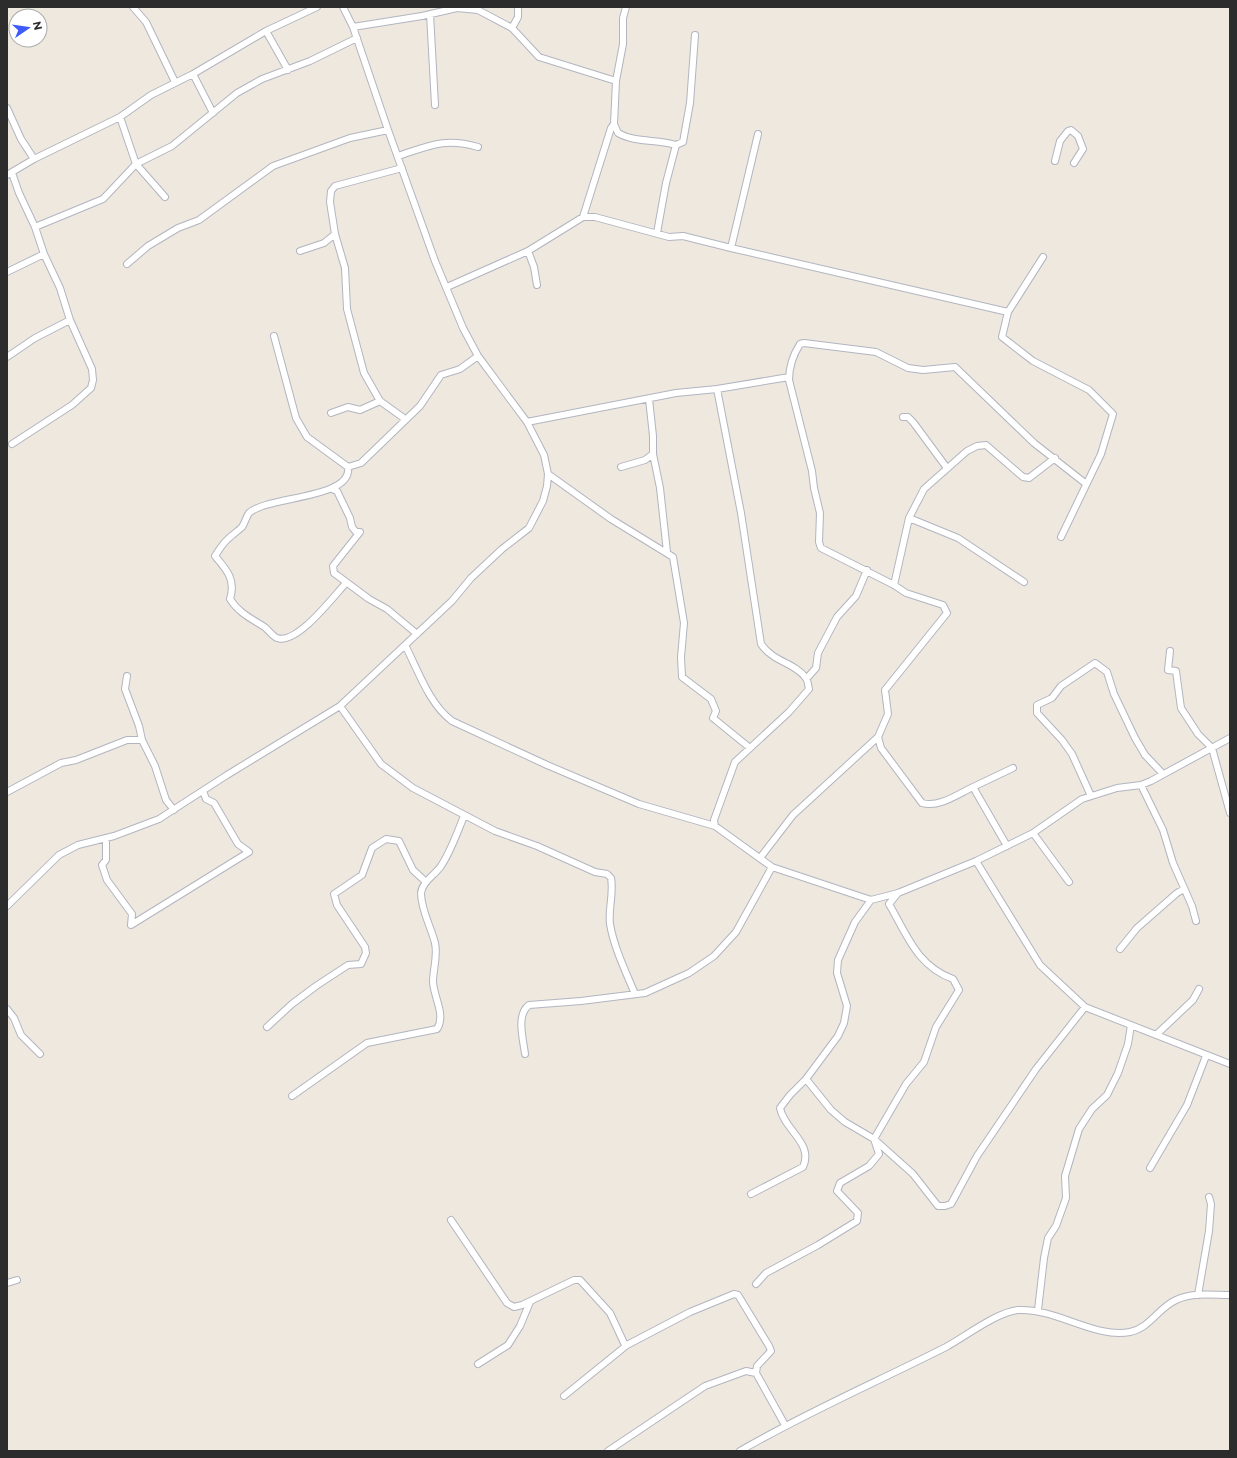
<svg xmlns="http://www.w3.org/2000/svg" width="1237" height="1458" font-family="Montserrat,sans-serif">
  <style>
    .lines { fill: none; stroke-linecap: round; stroke-linejoin: round }
    .minor-casing { stroke: #b2b5c0; stroke-width: 8 }
    .minor { stroke: #fff; stroke-width: 6 }
  </style>
  <rect width="100%" height="100%" fill="#eee8df"/>
  <g class="lines">
    <!-- minor casing -->
    <g class="minor-casing">
      <path id="minor" d="M133,7L146,22L175,82
        M430,14L435,105
        M353,27L422,16L457,8L478,10L512,28L539,57L616,81L614,124L618,133C635,143 657,139 676,145
        M512,28L518,17V7
        M266,31L288,70
        M193,74L213,113
        M616,81L623,44V18L626,7
        M7,108L21,139L34,159
        M120,117L136,164L165,197
        M398,156C429,146 444,137 478,147
        M1055,161L1060,141L1068,131L1071,130L1078,136L1083,149L1074,163
        M402,168L335,186L331,191L330,202L335,234L345,268L347,309L364,373L380,401L405,419
        M12,173L19,193L35,227L44,254L60,288L70,320L92,369L93,380L91,388L72,405L12,444
        M7,175L34,159L120,117L151,95L193,74L266,31L317,7
        M583,217L611,128L614,124
        M35,227L103,199L136,164L172,146L237,93L262,79L310,61L357,38
        M657,233L666,183L676,145L683,142L690,103L695,35
        M731,248L1008,312L1002,337L1033,361L1089,390L1113,414L1101,454L1061,537
        M300,251L324,243L335,234
        M528,251L534,267L537,285
        M127,264L148,246L178,228L199,220L273,166L350,138L388,130
        M7,272L44,254
        M447,287L528,251L583,217H595L669,237L683,236L731,248L758,134
        M1008,312L1043,257
        M274,336L296,418L307,437L348,467L361,463L420,406L441,375L460,369L478,356
        M7,357L35,338L70,320
        M717,389L741,513L761,644C773,662 795,663 805,677C808,680 808,685 809,689L789,712L735,762L714,820L715,826L772,867L871,900L898,893L976,861L1033,833L1082,799L1117,788L1141,785L1151,781L1230,738
        M649,399L653,436V454L660,488L667,552
        M331,413L348,407L360,410L380,401
        M903,417H908L913,422L947,468
        M527,422L676,393L717,389L789,377
        M621,467L645,460L653,454
        M548,474L611,519L673,557L684,623L681,657L682,677L711,699L716,711L713,718L750,748
        M332,489L337,491L350,518L352,527L356,532H360L333,566L334,573L369,599L387,609L417,634
        M909,518L958,538L1024,582
        M346,583C333,597 297,645 277,638C272,636 268,629 263,626C250,618 238,612 230,599C236,580 227,570 215,556C219,550 223,543 228,539C232,535 238,531 242,527C245,523 246,517 249,513C267,496 353,499 348,467
        M894,585L909,518L924,489L967,451L977,446L986,445L1023,477L1029,478L1055,458
        M405,645C418,670 429,704 452,721L547,765L639,804L715,826
        M1170,651L1168,670L1176,671L1181,708L1198,734L1212,748L1230,813
        M127,676L125,689L139,726L142,740L155,766L166,800L174,810
        M807,678L816,668L818,653L837,617L856,596L867,570
        M340,706L381,764L413,788L495,831L537,846L595,872L607,874L611,878C614,893 608,909 610,924C614,948 626,972 635,994
        M1141,785L1163,830L1173,863L1192,906L1196,921
        M973,787C958,794 939,808 922,803L881,748L878,737L888,714L885,690L947,613L943,605L906,593L894,585L821,548L819,542L820,513L814,488L812,471L789,380C789,368 793,355 800,344L804,343L876,352L908,368L923,370L955,367L1034,443L1085,483
        M7,792L61,763L76,760L127,740H142
        M1091,796L1072,754L1062,740L1037,713V705L1052,698L1061,686L1095,663L1107,672L1114,694L1135,738L1145,755L1163,774
        M1033,833L1069,882
        M106,838V860L102,865L107,880L132,914L131,925L249,852L238,844L214,803L206,799L203,791
        M1007,846L973,787L1013,768
        M760,858L793,815L878,737
        M976,861L1040,965L1085,1007L1230,1064
        M7,906L59,855L78,845L114,836L159,819L227,775L340,706L452,601L471,578L502,549L529,528L543,501L547,486L548,474L544,455L527,422L478,356L463,328L435,261L388,130L353,27L343,7
        M1120,949L1137,928L1177,893L1184,889
        M7,1009L14,1018L21,1035L40,1054
        M267,1027L292,1004L316,986L348,965L361,964L366,953L365,947L337,905L334,894L362,875L372,848L386,839L399,841L413,870L426,882
        M1156,1035L1193,1000L1199,989
        M525,1054C523,1038 516,1015 529,1005L581,1001L645,993L689,973L714,956L736,932L772,867
        M806,1079L831,1110L845,1122L874,1139L913,1174L938,1206H945L951,1204L977,1156L1036,1069L1085,1007
        M292,1096L367,1043L437,1029C446,1015 434,998 433,982C433,969 438,956 435,943C431,927 421,910 421,893C422,882 435,875 441,866C451,851 457,833 464,816
        M1150,1168L1187,1105L1206,1056
        M751,1194L803,1167C814,1143 784,1130 780,1108L790,1095L806,1079L838,1036L844,1023L847,1006L837,973L838,960L855,922L871,900
        M451,1220L507,1303L514,1307L522,1305L574,1280H580L610,1313L624,1343L627,1345L690,1312L734,1294L738,1295L769,1346L771,1351L757,1366L756,1373L785,1425
        M7,1283L17,1280
        M756,1284L766,1273L818,1245L857,1221L858,1213L837,1191L840,1183L869,1166L879,1154L874,1139L906,1084L924,1062L936,1027L959,990L953,979C917,966 907,935 889,904L898,893
        M1198,1295L1209,1231L1211,1204L1209,1197
        M1038,1310L1044,1258L1048,1238L1056,1226L1066,1198L1065,1176L1079,1129L1092,1109L1107,1095L1118,1073L1128,1044L1131,1025
        M478,1364L508,1345L520,1326L530,1302
        M564,1396L627,1345
        M608,1451L705,1386L746,1371L756,1373
        M740,1451C807,1412 877,1382 946,1347C966,1336 997,1312 1018,1310C1056,1308 1095,1339 1130,1332C1150,1328 1158,1308 1176,1300C1193,1292 1212,1295 1230,1295"/>
    </g>
    <!-- minor -->
    <use href="#minor" class="minor"/>
  </g>
  <!-- border -->
  <rect width="1237" height="1458" fill="none" stroke="#2c2c2c" stroke-width="16"/>
  <!-- north arrow -->
  <g transform="translate(28 28) rotate(77)"><circle r="19" fill="#ffffff" stroke="#ababab"/>
  <path d="M0-3L7 15L0 10L-7 15Z" fill="#3f5afb"/>
  <text y="-6" font-size="11" font-weight="bold" text-anchor="middle" fill="#2c2c2c">N</text>
  </g>
</svg>
